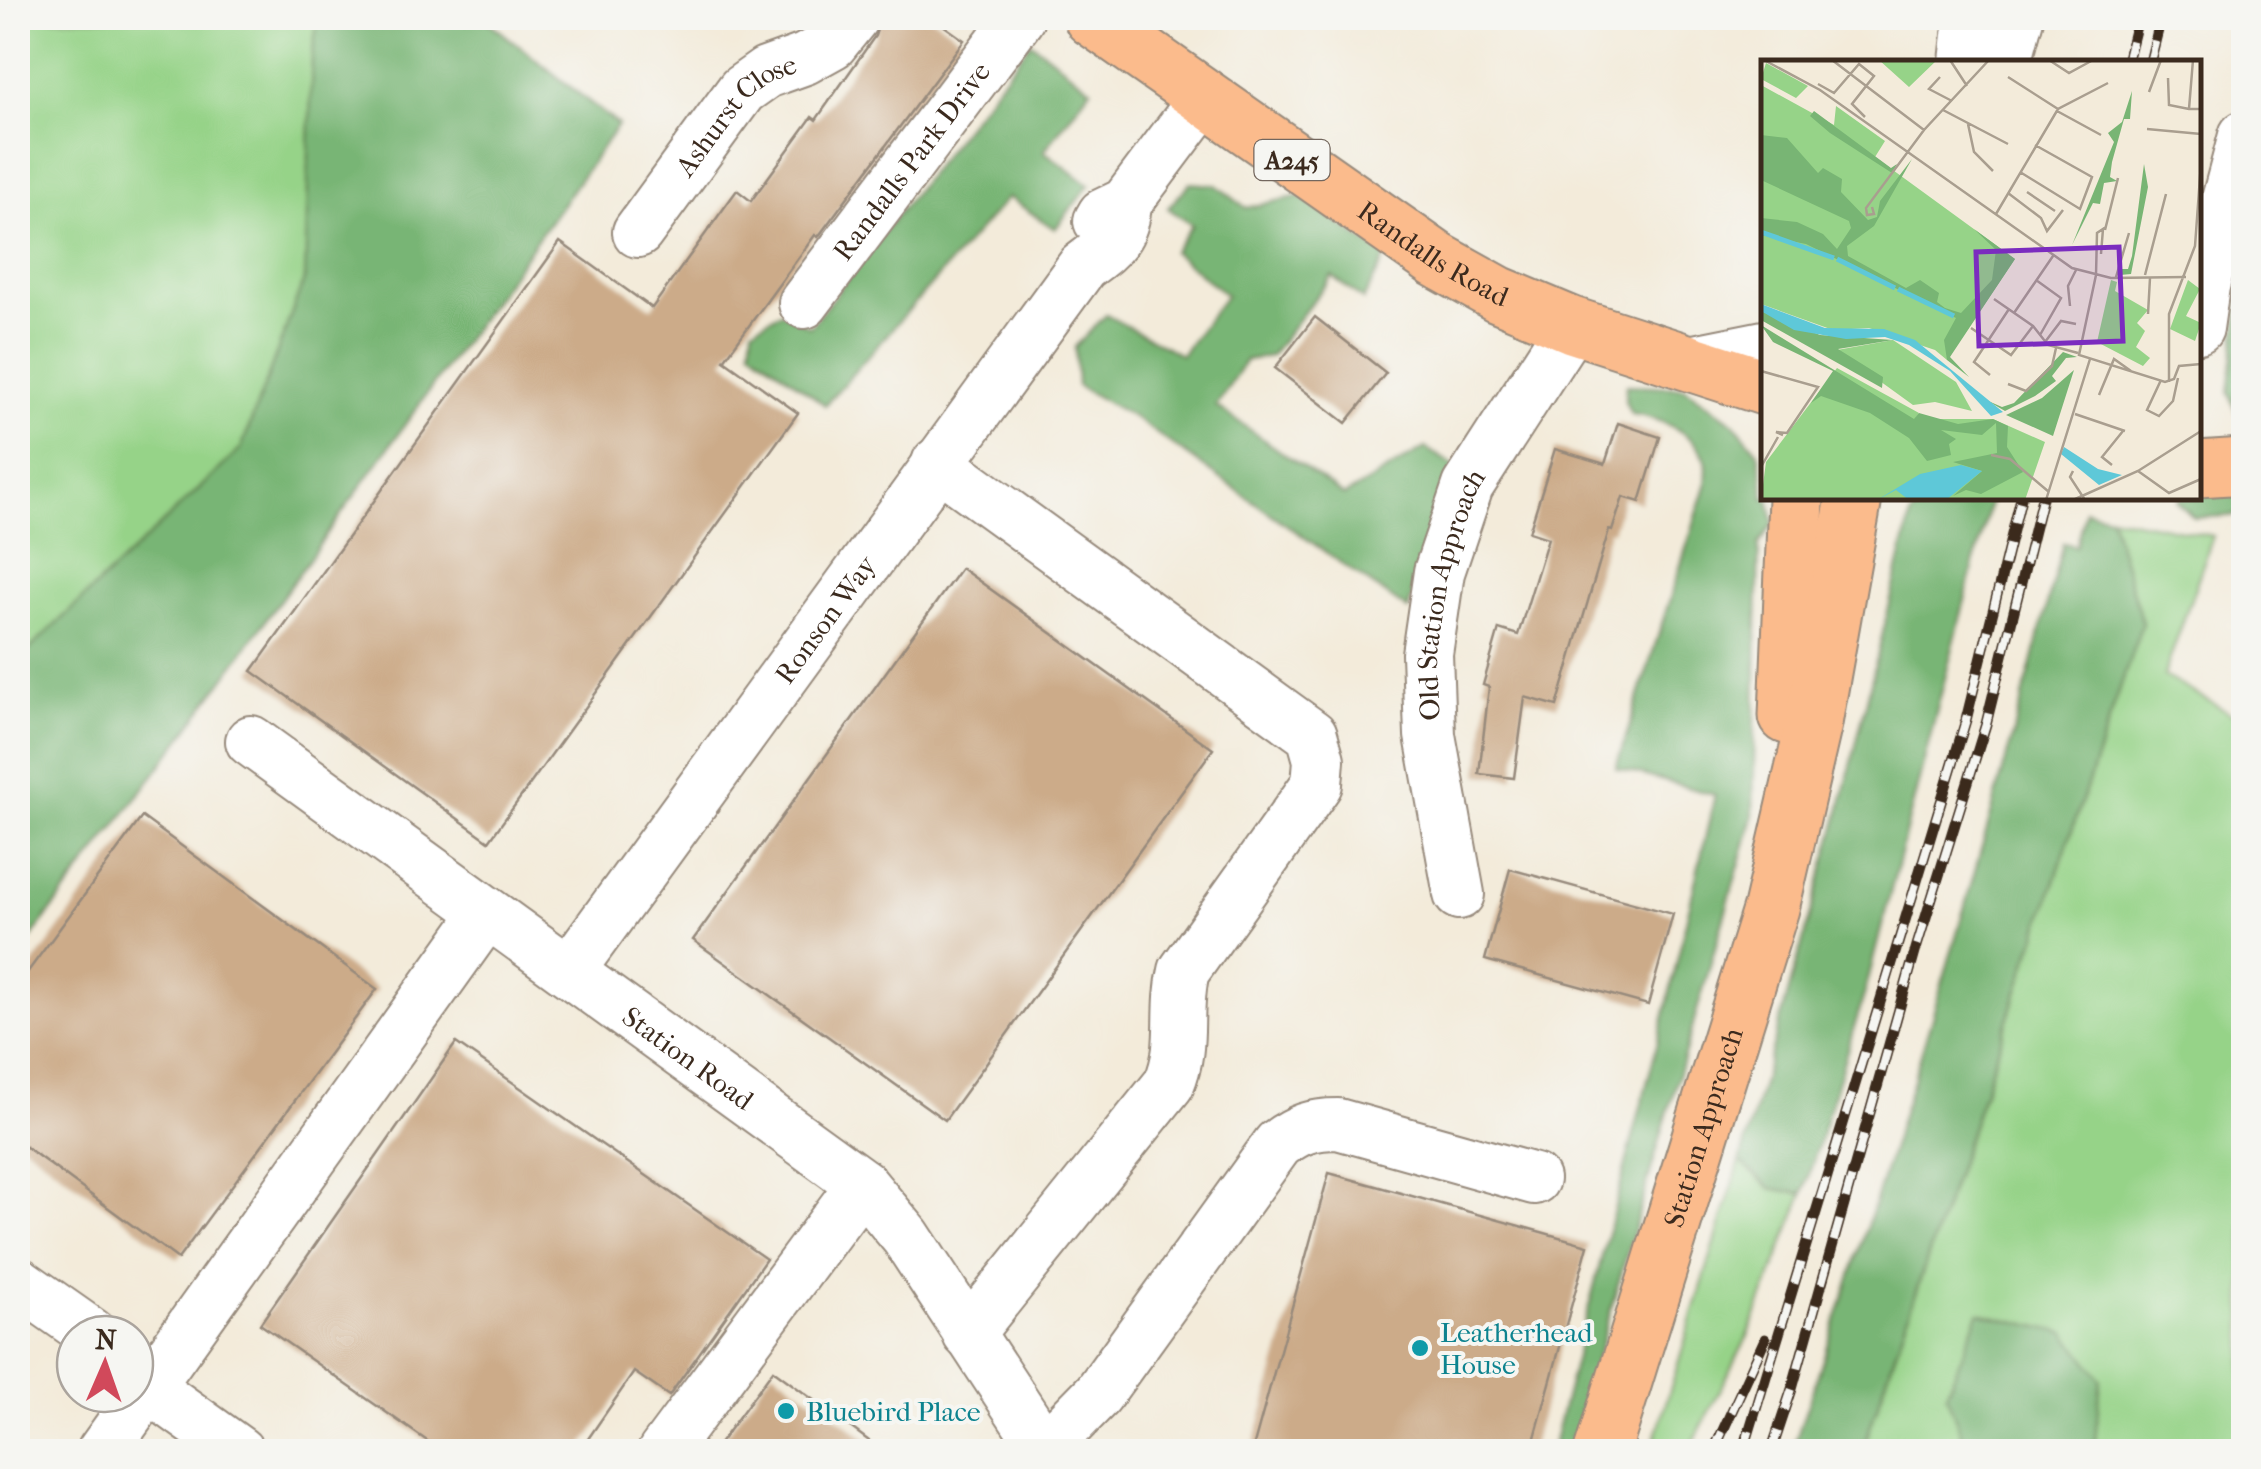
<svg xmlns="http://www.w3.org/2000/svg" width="2261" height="1469" font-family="'IM FELL French Canon',serif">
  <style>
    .green { fill: #96d388; stroke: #687e53; stroke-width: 2.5 }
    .forest { fill: #78b574; stroke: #5a7049; stroke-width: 2.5 }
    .building { fill: #ccab89 }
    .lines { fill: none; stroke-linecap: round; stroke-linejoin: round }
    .minor-casing { stroke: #978a7c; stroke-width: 54 }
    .major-casing { stroke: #978a7c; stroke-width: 59 }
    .minor { stroke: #fff; stroke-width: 50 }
    .major { stroke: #fbbb8c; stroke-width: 55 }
    .rail-casing { stroke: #3b2a1e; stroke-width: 11 }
    .rail { stroke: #f6f6f2; stroke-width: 8; stroke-dasharray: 22; stroke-linecap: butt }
    .culture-dot { fill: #0f9aa8; stroke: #f6f6f2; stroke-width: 4 }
    .labels { text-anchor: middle; stroke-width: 8; stroke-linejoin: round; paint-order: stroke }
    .shield { fill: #f6f6f2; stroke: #73675e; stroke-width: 2.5 }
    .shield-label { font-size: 25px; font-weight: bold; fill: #3b2a1e }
    .street-label { font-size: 28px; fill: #3b2a1e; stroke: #f6f6f2 }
    .culture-label { font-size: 28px; fill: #0d838f; stroke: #f6f6f2; text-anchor: start }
    .inset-river { fill: none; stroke: #5ec8d8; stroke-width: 5 }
    .inset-road { fill: none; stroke: #a99e8f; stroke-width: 2.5 }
    .view { fill: #7b2cbf; fill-opacity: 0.15; stroke: #7b2cbf; stroke-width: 5 }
    .inset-edge { fill: none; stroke: #3b2a1e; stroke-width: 5 }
  </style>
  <rect width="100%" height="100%" fill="#f6f6f2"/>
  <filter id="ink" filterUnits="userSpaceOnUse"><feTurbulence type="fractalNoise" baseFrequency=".01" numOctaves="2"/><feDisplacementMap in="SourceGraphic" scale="20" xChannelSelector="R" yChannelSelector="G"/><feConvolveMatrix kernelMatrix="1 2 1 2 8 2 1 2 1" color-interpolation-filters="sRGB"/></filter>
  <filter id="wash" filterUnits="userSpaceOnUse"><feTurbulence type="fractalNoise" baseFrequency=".0048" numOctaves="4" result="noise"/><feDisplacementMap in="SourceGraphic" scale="40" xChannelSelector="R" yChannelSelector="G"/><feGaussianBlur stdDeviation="2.25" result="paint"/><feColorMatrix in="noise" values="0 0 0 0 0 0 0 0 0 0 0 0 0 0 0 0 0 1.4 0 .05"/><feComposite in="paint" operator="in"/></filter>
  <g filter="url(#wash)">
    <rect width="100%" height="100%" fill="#f3ebda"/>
    <!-- green -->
    <path class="green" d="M18,18H484L618,125L186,732L18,955Z
      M2110,516L2213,536L2164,676L2243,720V1451L1862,1452L2142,623Z
      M1740,1161L1770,1188L1803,1194L1750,1332L1689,1451L1651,1452Z"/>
    <!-- forest -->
    <path class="forest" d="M318,18H484L618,125L186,732L18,955V660L241,449L305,277L312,54Z
      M1031,42L1091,88L1044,151L1089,185L1055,229L1008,197L825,405L751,349L753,328L781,312L810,327Z
      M1190,183L1216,185L1246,208L1300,196L1386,256L1363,300L1332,276L1270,356L1246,360L1216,406L1344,496L1425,448L1455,466L1408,610L1133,417L1077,386L1075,347L1106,315L1181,355L1226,295L1173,252L1192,225L1168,208Z
      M2243,279V421L2239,419L2229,391Z
      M1626,385L1684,387L1733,422L1758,452L1763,476L1764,498H1769L1774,523L1759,544L1753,817L1570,1451L1551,1452L1664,1018L1715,795L1616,768L1706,486C1706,479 1708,467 1706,461C1697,433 1657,417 1631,414L1625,401Z
      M2243,485V515L2194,518L2177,501L2179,498H2198L2199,486Z
      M1928,498H1991L1865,992L1803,1194L1770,1188L1740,1161L1838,819L1911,516Z
      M2085,510L2110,516L2142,623L1862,1451H1792C1895,1152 1986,850 2063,543L2076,546Z
      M1979,1313L2066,1333L2101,1379L2094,1451H1968L1946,1394Z"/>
    <g id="blocks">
      <!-- building -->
      <path class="building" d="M881,18H933L964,40L818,237L815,235L724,360L798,413L489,841L252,671L560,242L652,308L737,190L751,201L812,117L816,120L875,36Z
        M1315,317L1386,373L1346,423L1275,368Z
        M1618,423L1660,437L1640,502L1623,497L1612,531L1609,530L1557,706L1525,697L1514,778L1479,774L1489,687L1483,685L1499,629L1518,635L1548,538L1529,532L1555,449L1605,464Z
        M961,568L1213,749L945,1120L693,940Z
        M142,817L377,989L178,1259L18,1141V985Z
        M1510,869L1673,914L1648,1005L1485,960Z
        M456,1043L766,1259L669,1396L634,1372L579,1452H443L260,1324Z
        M1329,1173L1588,1245L1531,1452H1252Z
        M773,1370L884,1452H713Z"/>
    </g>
  </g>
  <g filter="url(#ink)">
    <use href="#blocks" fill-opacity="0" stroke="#978a7c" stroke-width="2.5"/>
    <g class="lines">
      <!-- minor casing -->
      <g class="minor-casing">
        <g id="minor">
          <path d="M1965,62L1970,18"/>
          <path d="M2006,62L2018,18"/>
          <path d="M1099,221L1103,214L1126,203L1204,99"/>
          <path id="s1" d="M638,232L742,90L766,73L805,59L832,44L853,18"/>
          <path id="s2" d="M804,303L1019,18"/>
          <path d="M2198,328L2204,286L2244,136"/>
          <path d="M1684,362L1764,346"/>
          <path d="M937,463L1312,735L1319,760L1317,784L1184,971C1174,1011 1186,1044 1169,1084L968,1334"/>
          <path id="s3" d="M251,741L862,1184L906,1237L1047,1452"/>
          <path id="s4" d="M1459,894L1430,735L1427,654L1439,572L1468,486L1572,325"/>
          <path id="s5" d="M569,971L1082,267C1108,247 1124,238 1126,203"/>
          <path d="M18,1282L92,1334"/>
          <path d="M135,1369L150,1388L239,1452"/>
          <path d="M1045,1448L1098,1394L1278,1144C1298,1129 1312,1124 1338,1124L1534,1179"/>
          <path d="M102,1452L487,913"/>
          <path d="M663,1452L862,1184"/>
        </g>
      </g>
      <!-- major casing -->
      <g class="major-casing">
        <g id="major">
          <path id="s6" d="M1092,18L1437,260L1498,294L1572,325L1764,387"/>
          <path d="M2198,469L2244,466"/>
          <path d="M1787,716L1796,498"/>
          <path id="s7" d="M1602,1452L1771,908L1814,723L1854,498"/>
        </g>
      </g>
      <!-- minor -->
      <use href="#minor" class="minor"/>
      <!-- major -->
      <use href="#major" class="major"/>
      <!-- rail casing -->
      <g class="rail-casing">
        <path id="rail" d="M2127,62L2138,18
          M2150,62L2161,18
          M1713,1452L1765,1339
          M1743,1452L1966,720L2021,498
          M1771,1452L1792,1389L1916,949L1986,724L2042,498"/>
      </g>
      <!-- rail -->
      <use href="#rail" class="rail"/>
    </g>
  </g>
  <!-- markers -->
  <g class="culture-dot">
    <circle cx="1420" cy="1348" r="10"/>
    <circle cx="786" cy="1411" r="10"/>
  </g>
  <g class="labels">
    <!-- shield labels -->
    <rect class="shield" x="1254.5" y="140" width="75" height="40" rx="8"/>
    <g class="shield-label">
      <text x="1292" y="169">A245</text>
    </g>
    <!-- street labels -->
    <g class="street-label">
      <text dy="10" stroke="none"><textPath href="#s1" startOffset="155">Ashurst Close</textPath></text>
      <text dy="10" stroke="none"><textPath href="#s2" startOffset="178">Randalls Park Drive</textPath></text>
      <text dy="10" stroke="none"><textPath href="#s6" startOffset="415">Randalls Road</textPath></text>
      <text dy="10" stroke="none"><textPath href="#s4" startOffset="305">Old Station Approach</textPath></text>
      <text dy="10" stroke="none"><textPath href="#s5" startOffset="435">Ronson Way</textPath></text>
      <text dy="10" stroke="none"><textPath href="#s3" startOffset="540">Station Road</textPath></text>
      <text dy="10" stroke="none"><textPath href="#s7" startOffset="340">Station Approach</textPath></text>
    </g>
    <!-- culture labels -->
    <g class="culture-label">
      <text x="1440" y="1342">Leatherhead<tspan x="1440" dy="32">House</tspan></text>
      <text x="806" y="1421">Bluebird Place</text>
    </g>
  </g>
  <!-- overview -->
  <g transform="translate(1761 60)">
    <rect width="440" height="440" fill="#f3ebda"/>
    <path d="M118,0H176L148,27ZM5,3L47,26L35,38L0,19ZM0,25L73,65L75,46L124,81L114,97L254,199L186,300L174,290L108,268L72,270L0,244ZM350,220L356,222L354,231L387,250L376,263L384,271L375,287L389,298L382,306L336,282ZM427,220L439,229L425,256L440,263L434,281L409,269ZM132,280L195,322L211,351L174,342L152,345L76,290ZM76,308L158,353L154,359H232L284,382L264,440H0L5,402Z" fill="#96d388"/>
    <path d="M371,31L369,59H363L351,102L349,117L356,121L343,123L339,144L332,143L311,185L353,82L347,73L361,62ZM53,51L130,108L136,104L131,113L69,73L49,56ZM0,75L26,78L57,113L62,108L81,119L80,132L107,160L116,157L119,141L151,99L113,166L86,186L87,196L145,228L159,220L178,233L176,242L184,248L200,253L231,220L235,190L213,169L254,199L189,297L208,317L186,300L183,280L195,258L45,184L0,175V158L36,162L62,174L76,189L90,168L88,161L0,120ZM383,104L387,127L370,214L359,215L361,185V209H367L371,196ZM0,251L59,275L132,280L77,289L122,317L121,328L0,260ZM0,265L153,359L158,353L197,364L232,359L247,366L246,387L262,412L220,434L205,430L192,436L221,411L192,402L236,393L235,363L221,375L180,370L195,379L188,384L190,395L166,401L148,378L109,353L60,336L50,343L72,311L12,282ZM302,292L316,297L305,298L291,316L295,321L274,336L244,351L225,340L241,347L253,343ZM313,310L292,376L245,355L281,338Z" fill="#78b574"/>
    <path d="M0,244L64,268L123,269L154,280L242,352L230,356L189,311L148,285L124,277L85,279L33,270L0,251ZM303,387L337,409L361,415L338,425L300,394ZM200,405L221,411L185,440H148L135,430L116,440L159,414Z" fill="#5ec8d8"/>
    <path class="inset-river" d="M0,172L73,198M76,199L134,228M137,229L193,256"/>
    <path class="inset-road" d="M3,0L59,30L311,208L350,218L425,217M71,0L163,70M189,0L206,26M288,0L308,13L332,0M432,0L428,49H440M179,17L168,29L191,41M247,17L297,49M407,18L408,45L428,49M57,24L73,33L98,4L113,16L91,44L104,57M388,32L400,0M182,50L247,84M296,51L340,75M207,64L213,92L232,111M386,69L440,74M259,112L319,149L331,117L274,85M266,132L294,151M247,133L280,158L286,171L302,150M111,147L113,154L106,155L105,148L163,70L228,0M235,154L297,49L347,23M344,170L357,118M335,215L336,173L342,169L340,194M335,215L318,295L404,322L413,319L418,306L440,304M384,215L405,134M355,217L368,173M275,220L300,238L279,275M233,239L272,266L287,285L317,293M309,246L307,226L315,210M253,253L292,196M387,254L389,218M210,268L250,295L272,266M284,282L300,261L315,264M0,311L57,327L26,373L15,372L22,375M229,315L213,302L248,249M400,320L386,350L398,356L412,341L417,318M408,322V254L434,186L440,103M247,324L265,331L291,306L295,288M338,335L353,299L370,311M314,354L364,371M230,395L249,399L288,432M351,405L341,397L362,371M0,407L17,377M312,411L309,417L324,440M377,411L408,433L440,419M285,440L329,299M312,440L377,411L440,371"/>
    <path class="view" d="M358,187L362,281L218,286L215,192Z"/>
    <rect width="440" height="440" class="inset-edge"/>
  </g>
  <!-- margin -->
  <rect width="2261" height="1469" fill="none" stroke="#f6f6f2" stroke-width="60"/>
  <!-- north arrow -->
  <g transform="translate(105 1364) rotate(2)"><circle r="48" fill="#f6f6f2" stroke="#aba49d" stroke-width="2.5"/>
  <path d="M0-8L18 38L0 25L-18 38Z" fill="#d1495b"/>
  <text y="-15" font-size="28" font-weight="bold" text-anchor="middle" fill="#3b2a1e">N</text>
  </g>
</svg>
